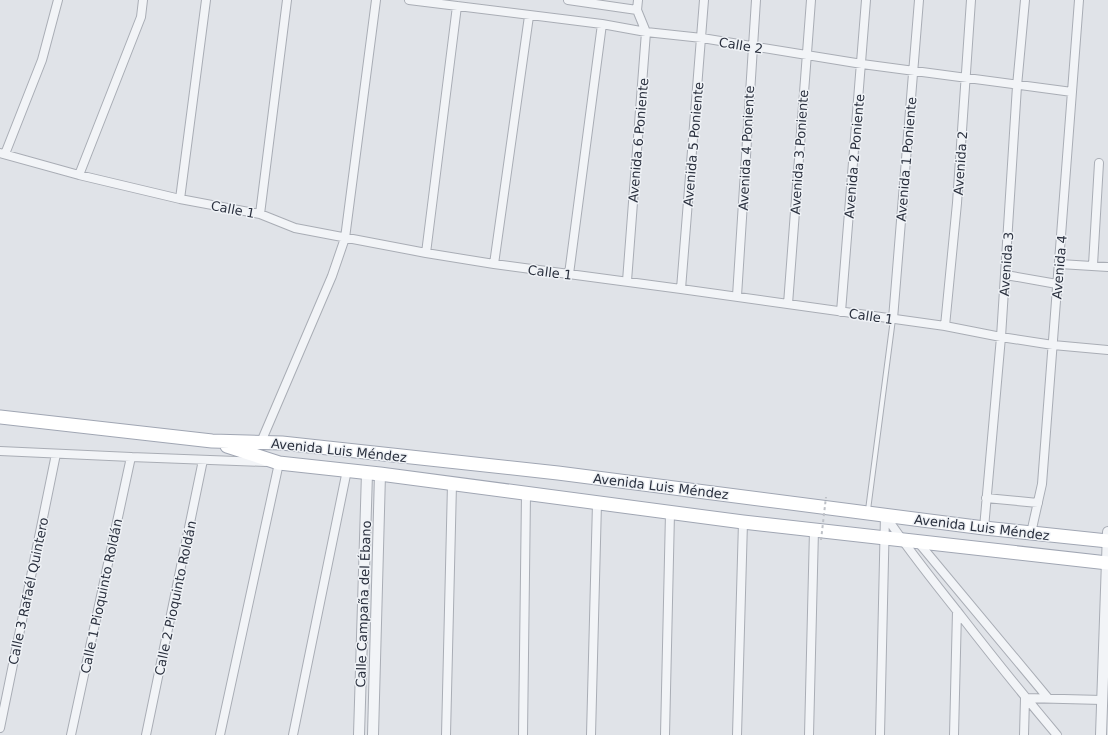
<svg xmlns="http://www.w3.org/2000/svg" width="1108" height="735" font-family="'DejaVu Sans',sans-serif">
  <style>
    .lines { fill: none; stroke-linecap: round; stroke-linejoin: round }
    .service-casing { stroke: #a9adb5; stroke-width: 6 }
    .minor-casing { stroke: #a9adb5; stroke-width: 10 }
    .tertiary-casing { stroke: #a9adb5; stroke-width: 12 }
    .primary-casing { stroke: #a0a6b3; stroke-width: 15 }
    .service { stroke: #f2f4f7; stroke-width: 4 }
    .minor { stroke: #f2f4f7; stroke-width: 8 }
    .tertiary { stroke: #f2f4f7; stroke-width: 10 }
    .primary { stroke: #fff; stroke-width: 13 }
    .path-bridge { stroke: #bec1c7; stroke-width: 2; stroke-dasharray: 3 3; stroke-linecap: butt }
    .labels { text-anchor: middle; stroke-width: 3; stroke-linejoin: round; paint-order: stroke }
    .street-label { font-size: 13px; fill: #2a303e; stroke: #eff2f6 }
  </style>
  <rect width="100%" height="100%" fill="#e0e3e8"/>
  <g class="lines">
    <!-- service casing -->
    <g class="service-casing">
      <path id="service" d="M868,510L893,319"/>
    </g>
    <!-- minor casing -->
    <g class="minor-casing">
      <path id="minor" d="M409,0L602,24L646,32L702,38L862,64L1072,92
        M568,0L637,10
        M0,153L79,175L180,199L260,214L295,228L426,253L494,264L681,289L945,326L1001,337L1053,345L1108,350
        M5,154L42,60L58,0
        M79,175L141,17L143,0
        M180,199L206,0
        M260,214L287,0
        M426,253L457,6
        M494,264L529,16
        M1060,264L1108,267
        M1093,265L1099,163
        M569,274L602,24
        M1006,275L1057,284
        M627,281L646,32L637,10L638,0
        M681,289L704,0
        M737,296L756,0
        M788,304L811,0
        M841,312L866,0
        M893,319L919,0
        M945,326L957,203L971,0
        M261,442L332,276L345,238L376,0
        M0,451L131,457L265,462
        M986,498L1038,503
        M885,515C908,550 935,583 961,616C992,656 1024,696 1057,735
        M984,528L1001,337L1017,86L1025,0
        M1031,533L1042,484L1079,0
        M918,542L1048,698
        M0,728L56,454
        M71,735L131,457
        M146,735L203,460
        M220,735L279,463H277
        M293,735L347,470
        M446,735L452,484
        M523,735L526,494
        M591,735L597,503
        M665,735L670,513
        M737,735L743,522
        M809,735L814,530
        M880,735L885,515
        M954,735L957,611
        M1024,735L1025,698L1102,700"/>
    </g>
    <!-- tertiary casing -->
    <g class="tertiary-casing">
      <path id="tertiary" d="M359,735L367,473
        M373,735L380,474
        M1101,735L1108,532"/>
    </g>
    <!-- primary casing -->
    <g class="primary-casing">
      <path id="primary" d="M0,417L212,441L282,443L558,473L984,528L1108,541
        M227,446L279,463L380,474L743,522L1108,563"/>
    </g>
    <!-- service -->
    <use href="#service" class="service"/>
    <!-- minor -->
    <use href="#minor" class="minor"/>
    <!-- tertiary -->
    <use href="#tertiary" class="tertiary"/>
    <!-- primary -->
    <use href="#primary" class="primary"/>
    <!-- path-bridge -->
    <path class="path-bridge" d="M821,540L826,497"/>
  </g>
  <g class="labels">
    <!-- street labels -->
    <g class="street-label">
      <text transform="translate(741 45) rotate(9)" y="5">Calle 2</text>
      <text transform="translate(638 140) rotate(-85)" y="5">Avenida 6 Poniente</text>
      <text transform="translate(693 144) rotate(-85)" y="5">Avenida 5 Poniente</text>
      <text transform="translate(746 148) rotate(-87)" y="5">Avenida 4 Poniente</text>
      <text transform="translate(799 152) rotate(-86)" y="5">Avenida 3 Poniente</text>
      <text transform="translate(854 156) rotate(-85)" y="5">Avenida 2 Poniente</text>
      <text transform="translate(906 159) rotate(-85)" y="5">Avenida 1 Poniente</text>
      <text transform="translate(960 163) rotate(-86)" y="5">Avenida 2</text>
      <text transform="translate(233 209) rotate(11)" y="5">Calle 1</text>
      <text transform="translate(1006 264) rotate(-86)" y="5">Avenida 3</text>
      <text transform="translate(1059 267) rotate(-85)" y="5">Avenida 4</text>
      <text transform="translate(550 272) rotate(7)" y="5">Calle 1</text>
      <text transform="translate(871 316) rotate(8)" y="5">Calle 1</text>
      <text transform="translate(339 450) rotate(6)" y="5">Avenida Luis Méndez</text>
      <text transform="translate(661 486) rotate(7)" y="5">Avenida Luis Méndez</text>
      <text transform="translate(982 527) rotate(7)" y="5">Avenida Luis Méndez</text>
      <text transform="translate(28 591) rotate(-78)" y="5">Calle 3 Rafaél Quintero</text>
      <text transform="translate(101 596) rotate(-78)" y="5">Calle 1 Pioquinto Roldán</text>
      <text transform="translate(175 598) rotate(-78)" y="5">Calle 2 Pioquinto Roldán</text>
      <text transform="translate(363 604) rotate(-88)" y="5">Calle Campaña del Ébano</text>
    </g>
  </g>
</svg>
